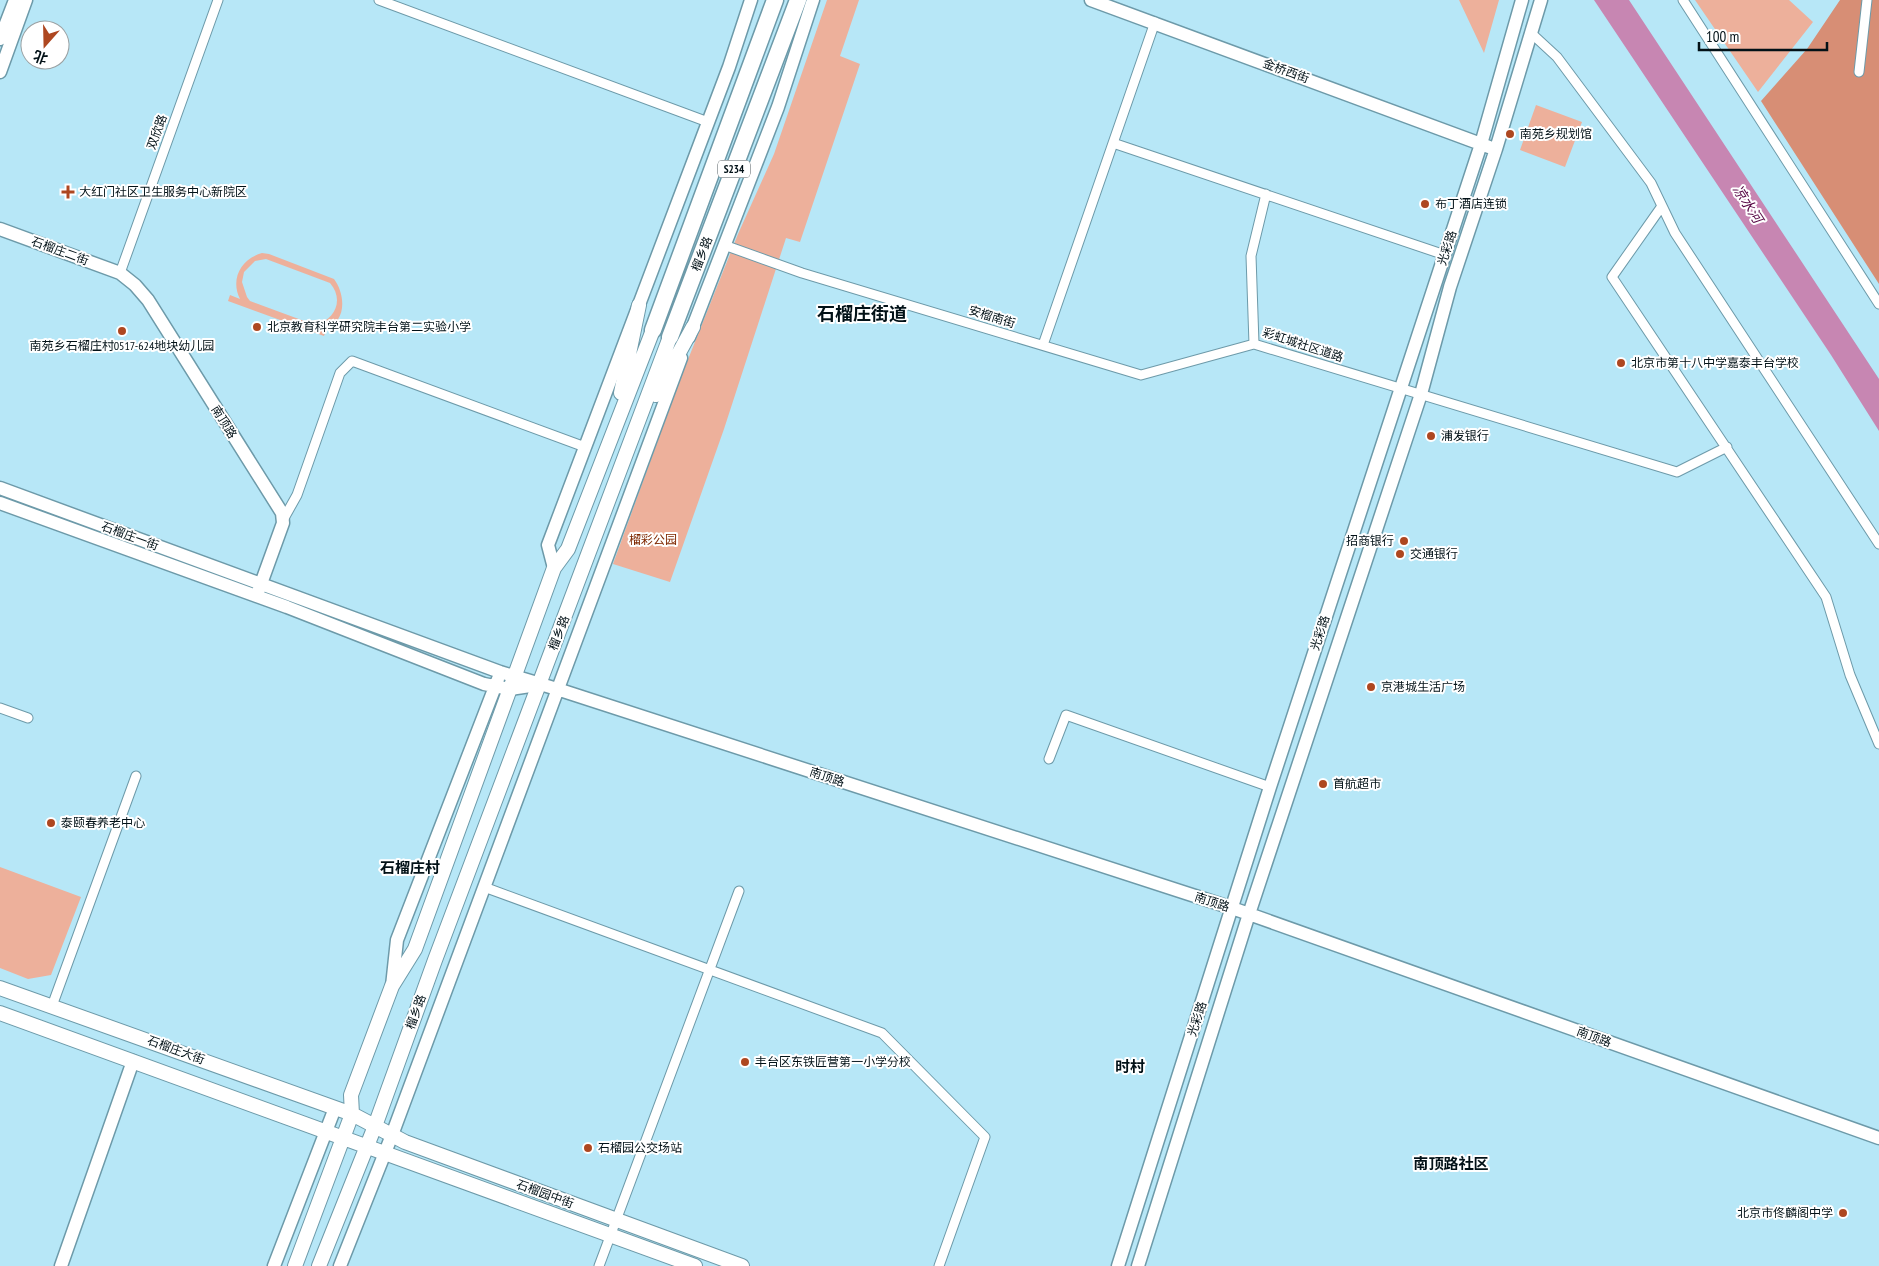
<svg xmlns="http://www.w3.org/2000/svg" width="1879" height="1266" font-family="'PT Sans Narrow','Noto Sans SC',sans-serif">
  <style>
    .green { fill: #edb09b; fill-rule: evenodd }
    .forest { fill: #d78e75 }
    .water { fill: #c786b2 }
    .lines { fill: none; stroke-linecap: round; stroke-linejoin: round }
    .street-casing { stroke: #6d9aa9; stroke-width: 11 }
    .secondary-casing { stroke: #6d9aa9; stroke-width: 15 }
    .primary-casing { stroke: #6d9aa9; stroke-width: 16 }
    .highway-casing { stroke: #6d9aa9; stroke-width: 19 }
    .street { stroke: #fff; stroke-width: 9 }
    .secondary { stroke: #fff; stroke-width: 12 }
    .primary { stroke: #fff; stroke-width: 14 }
    .highway { stroke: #fff; stroke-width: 16 }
    .poi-dot { fill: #ae4720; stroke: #fff; stroke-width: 2 }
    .labels { text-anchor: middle; stroke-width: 4; stroke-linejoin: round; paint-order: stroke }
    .shield { fill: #fff; stroke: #4e585d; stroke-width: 1 }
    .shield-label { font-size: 11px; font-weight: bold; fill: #021117 }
    .street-label { font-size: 12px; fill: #021117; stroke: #fff }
    .poi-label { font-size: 12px; fill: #021117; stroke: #fff; text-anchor: start }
    .park-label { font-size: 12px; fill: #7e2700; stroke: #fff }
    .water-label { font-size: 14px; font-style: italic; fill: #570845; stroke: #fff }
    .quarter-label { font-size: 15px; font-weight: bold; fill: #021117; stroke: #fff }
    .district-label { font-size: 18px; font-weight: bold; fill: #021117; stroke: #fff }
  </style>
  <rect width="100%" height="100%" fill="#b7e7f7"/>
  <!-- green -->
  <path class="green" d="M827,0H859L840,56L860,64L800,242L786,238L724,429L670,582L613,564L679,382L738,234L774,154Z
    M1459,0H1499L1484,53Z
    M1695,0H1789L1813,22L1758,92Z
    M1536,105L1582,122L1565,167L1520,150Z
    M262,253L269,254L334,279C346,295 347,324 323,329L326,330L324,336L228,301L230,295L240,299C230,279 241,259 262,253ZM266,259L330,283C344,299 336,320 315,325L250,301L247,297L242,282L244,272L255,261Z
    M0,867L81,897L51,975L28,979L0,968Z"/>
  <!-- forest -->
  <path class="forest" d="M1840,0H1879V284L1761,101L1807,49Z"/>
  <!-- water -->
  <path class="water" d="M1594,0H1629L1879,379V431L1831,355Z"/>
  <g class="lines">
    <!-- street casing -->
    <g class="street-casing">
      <path id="street" d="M379,0L708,122
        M1683,0L1879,304
        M1531,33L1557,57L1651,183L1675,233L1879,544
        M1859,72L1867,0
        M1113,143L1445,255
        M1266,194L1251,256L1254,344L1677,472L1727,447
        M1662,206L1612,277L1826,597L1850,675L1879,744
        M724,245L802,273L1141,375L1254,344
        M120,273L218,0
        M1043,345L1155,22
        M283,520L297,495L340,373L352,361L585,447
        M0,708L28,718
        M1049,759L1066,715L1270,787
        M484,887L882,1033L985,1137L939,1266
        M52,1006L136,776
        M599,1266L739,891"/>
    </g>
    <!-- secondary casing -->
    <g class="secondary-casing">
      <path id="secondary" d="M1091,0L1489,147
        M0,39L15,0
        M0,72L26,0
        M0,229L120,273L135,285L148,300L282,513L283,523L258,592
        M689,337L778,107L813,0
        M0,488L500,672L557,689L1232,908L1879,1138
        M0,503L287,607L484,684L510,689L537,685
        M554,568L548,545L729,67L751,0
        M392,986L397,940L498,679
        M61,1266L133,1061
        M274,1266L335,1108
        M340,1266L392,1135L681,358
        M1118,1266L1270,787L1481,144L1522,0
        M1138,1266L1249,914L1421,394L1450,287L1496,149L1541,0"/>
    </g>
    <!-- primary casing -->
    <g class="primary-casing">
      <path id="primary" d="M621,393L639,305
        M656,395L693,327
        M0,988L352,1114L405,1142L742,1266
        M0,1013C232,1097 463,1183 695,1266
        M295,1266L352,1114L351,1095L392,986L415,949L554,568L568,549L653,330
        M319,1266L375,1126L435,960L670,337"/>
    </g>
    <!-- highway casing -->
    <g class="highway-casing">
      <path id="highway" d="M653,330L775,0
        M670,337L798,0"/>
    </g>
    <!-- street -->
    <use href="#street" class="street"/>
    <!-- secondary -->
    <use href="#secondary" class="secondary"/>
    <!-- primary -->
    <use href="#primary" class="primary"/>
    <!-- highway -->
    <use href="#highway" class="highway"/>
  </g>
  <!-- markers -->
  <g class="poi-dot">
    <circle cx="1510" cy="134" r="5"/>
    <path d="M65.5 184.5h5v5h5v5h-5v5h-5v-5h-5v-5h5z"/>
    <circle cx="1425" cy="204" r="5"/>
    <circle cx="257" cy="327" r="5"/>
    <circle cx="122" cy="331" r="5"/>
    <circle cx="1621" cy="363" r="5"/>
    <circle cx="1431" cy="436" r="5"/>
    <circle cx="1404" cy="541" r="5"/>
    <circle cx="1400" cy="554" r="5"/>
    <circle cx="1371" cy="687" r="5"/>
    <circle cx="1323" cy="784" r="5"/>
    <circle cx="51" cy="823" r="5"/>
    <circle cx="745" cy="1062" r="5"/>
    <circle cx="588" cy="1148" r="5"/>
    <circle cx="1843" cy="1213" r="5"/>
  </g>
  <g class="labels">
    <!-- shield labels -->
    <rect class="shield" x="718" y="160.5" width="32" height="17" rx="4"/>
    <g class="shield-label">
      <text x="734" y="173">S234</text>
    </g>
    <!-- street labels -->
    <g class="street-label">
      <text transform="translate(1286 71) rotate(20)" y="4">金桥西街</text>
      <text transform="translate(157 132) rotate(-70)" y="4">双欣路</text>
      <text transform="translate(1447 248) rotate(-72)" y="4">光彩路</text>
      <text transform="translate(60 251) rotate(20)" y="4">石榴庄二街</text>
      <text transform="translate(702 254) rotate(-69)" y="4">榴乡路</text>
      <text transform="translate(992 317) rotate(17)" y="4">安榴南街</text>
      <text transform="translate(1303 345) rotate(18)" y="4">彩虹城社区道路</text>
      <text transform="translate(224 422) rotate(58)" y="4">南顶路</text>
      <text transform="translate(130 536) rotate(20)" y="4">石榴庄一街</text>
      <text transform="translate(559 633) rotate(-69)" y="4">榴乡路</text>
      <text transform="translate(1320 633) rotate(-72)" y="4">光彩路</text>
      <text transform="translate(827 777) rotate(18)" y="4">南顶路</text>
      <text transform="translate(1212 902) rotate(18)" y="4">南顶路</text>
      <text transform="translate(416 1012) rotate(-70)" y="4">榴乡路</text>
      <text transform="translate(1197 1019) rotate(-72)" y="4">光彩路</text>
      <text transform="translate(1594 1037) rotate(20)" y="4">南顶路</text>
      <text transform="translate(176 1050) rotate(20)" y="4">石榴庄大街</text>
      <text transform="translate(545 1194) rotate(20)" y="4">石榴园中街</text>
    </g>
    <!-- poi labels -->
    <g class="poi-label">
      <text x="1520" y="138">南苑乡规划馆</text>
      <text x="79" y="196">大红门社区卫生服务中心新院区</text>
      <text x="1435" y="208">布丁酒店连锁</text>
      <text x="267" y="331">北京教育科学研究院丰台第二实验小学</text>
      <text x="122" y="350" text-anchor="middle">南苑乡石榴庄村0517-624地块幼儿园</text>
      <text x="1631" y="367">北京市第十八中学嘉泰丰台学校</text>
      <text x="1441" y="440">浦发银行</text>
      <text x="1394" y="545" text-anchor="end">招商银行</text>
      <text x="1410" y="558">交通银行</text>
      <text x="1381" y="691">京港城生活广场</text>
      <text x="1333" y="788">首航超市</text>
      <text x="61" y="827">泰颐春养老中心</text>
      <text x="755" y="1066">丰台区东铁匠营第一小学分校</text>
      <text x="598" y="1152">石榴园公交场站</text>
      <text x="1833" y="1217" text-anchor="end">北京市佟麟阁中学</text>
    </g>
    <!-- park labels -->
    <g class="park-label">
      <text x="653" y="544">榴彩公园</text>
    </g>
    <!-- water labels -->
    <g class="water-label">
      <text transform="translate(1748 204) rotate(57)" y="5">凉水河</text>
    </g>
    <!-- quarter labels -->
    <g class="quarter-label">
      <text x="410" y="873">石榴庄村</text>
      <text x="1130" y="1072">时村</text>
      <text x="1451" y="1169">南顶路社区</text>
    </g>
    <!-- district labels -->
    <g class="district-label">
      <text x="862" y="320">石榴庄街道</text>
    </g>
  </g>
  <!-- north arrow -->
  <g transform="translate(45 45) rotate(200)"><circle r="24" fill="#ffffff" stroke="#9aa0a2"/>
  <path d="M0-4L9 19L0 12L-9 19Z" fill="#ae4720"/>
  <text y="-8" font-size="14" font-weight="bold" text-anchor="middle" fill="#021117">北</text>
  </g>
  <!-- scale -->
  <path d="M1699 42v8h128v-8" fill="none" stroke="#021117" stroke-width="2.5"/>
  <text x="1706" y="42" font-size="15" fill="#021117" stroke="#ffffff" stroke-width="4" paint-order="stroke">100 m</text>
</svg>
